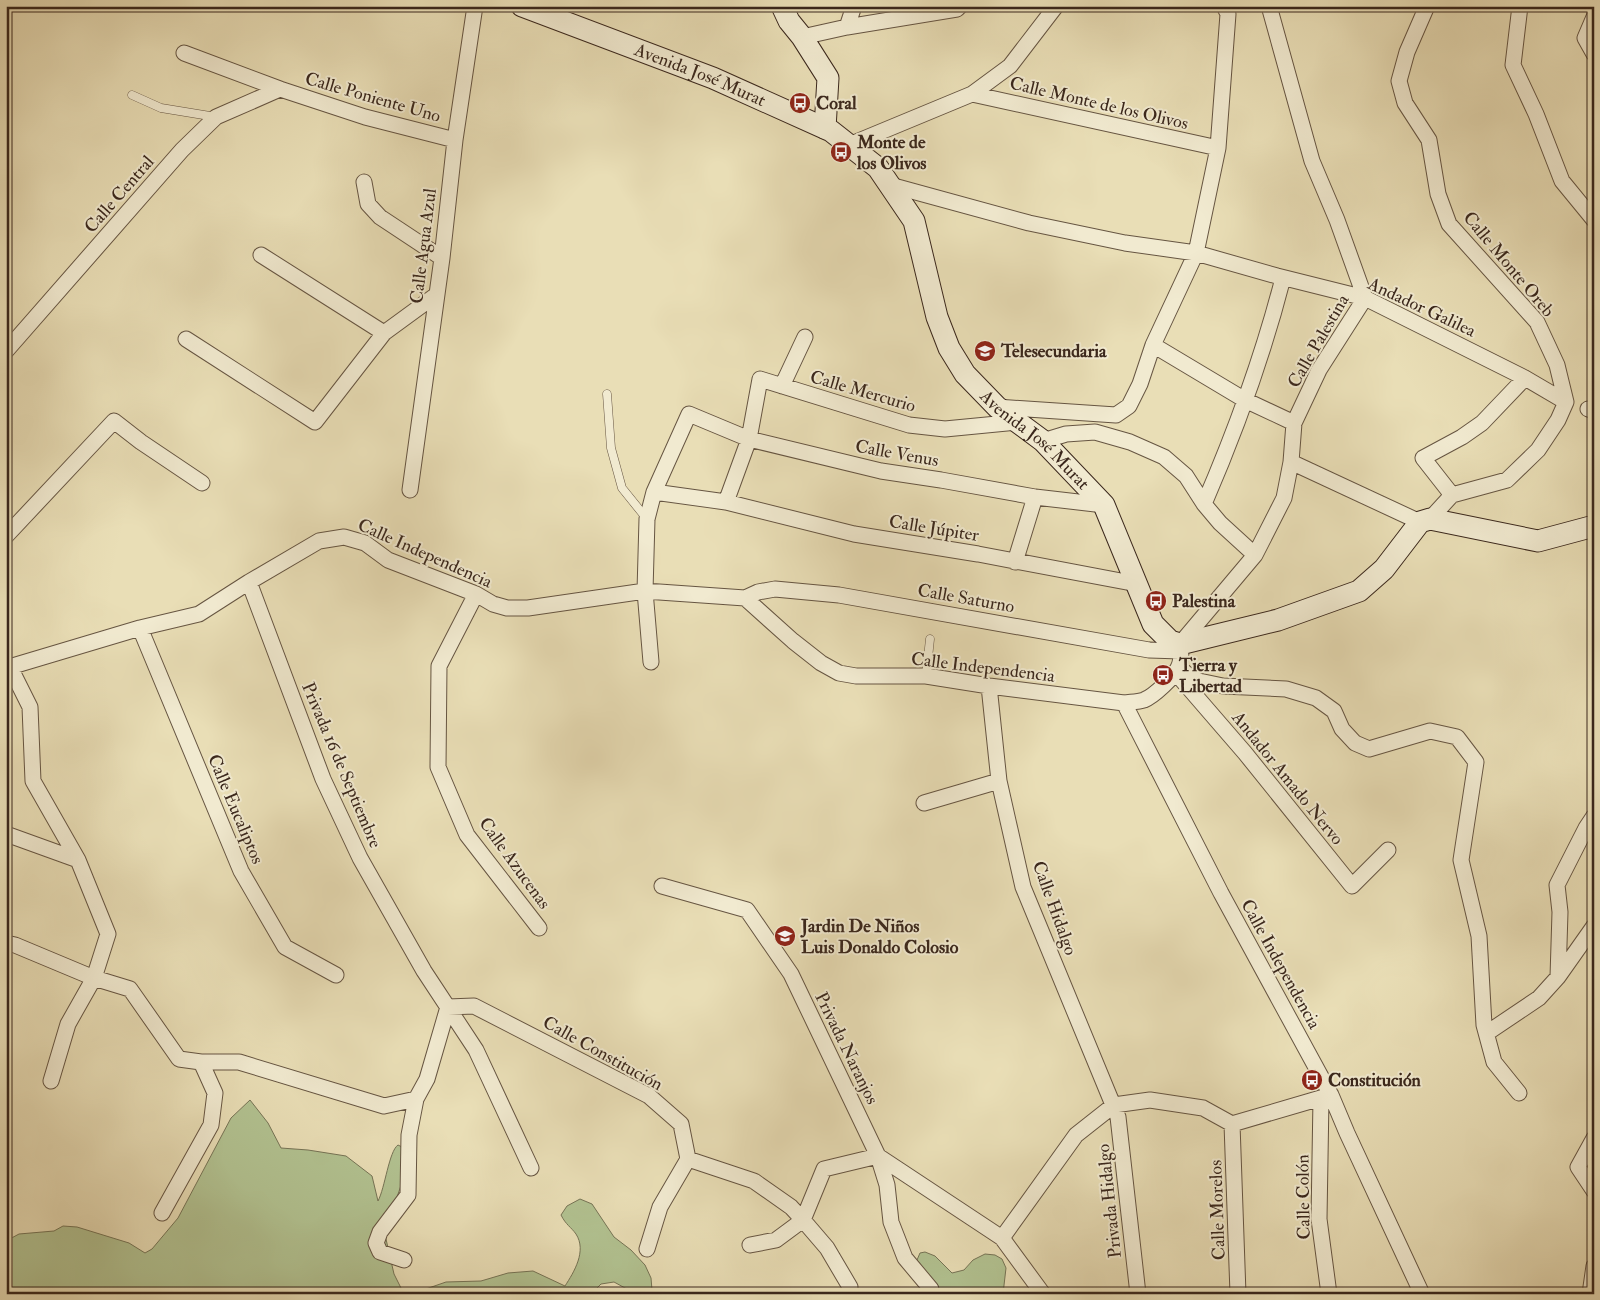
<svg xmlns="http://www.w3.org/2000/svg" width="1600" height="1300" font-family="'IM FELL Double Pica',serif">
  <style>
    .green { fill: #b2c291; stroke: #767456 }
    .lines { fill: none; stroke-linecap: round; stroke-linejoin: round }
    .lane-casing { stroke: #665542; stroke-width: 9 }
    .street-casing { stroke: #665542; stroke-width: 17 }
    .secondary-casing { stroke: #3a271c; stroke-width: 23 }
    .lane { stroke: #f1ead0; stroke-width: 8 }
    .street { stroke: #f1ead0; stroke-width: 15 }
    .secondary { stroke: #f1ead0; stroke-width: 21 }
    .labels { text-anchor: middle; stroke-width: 4; stroke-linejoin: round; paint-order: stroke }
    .street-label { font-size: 18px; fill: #3a271c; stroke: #f1ead0 }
    .poi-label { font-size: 18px; font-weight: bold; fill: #3a271c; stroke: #f1ead0; text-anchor: start }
  </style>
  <rect width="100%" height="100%" fill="#e9deb6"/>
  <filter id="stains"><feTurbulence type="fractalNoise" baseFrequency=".004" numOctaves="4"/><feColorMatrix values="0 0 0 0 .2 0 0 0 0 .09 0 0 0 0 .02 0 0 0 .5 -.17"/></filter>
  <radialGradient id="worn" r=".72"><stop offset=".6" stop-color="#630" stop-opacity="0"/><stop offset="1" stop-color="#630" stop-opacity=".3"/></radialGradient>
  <!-- green -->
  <path class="green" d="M250,1100L268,1123L281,1148L308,1150L346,1156L372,1176L378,1201C385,1188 389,1151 398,1145L402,1147L404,1177L397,1197L383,1226L394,1274L403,1292L420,1291L446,1282L481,1281L508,1273L533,1271L565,1286C574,1272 587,1251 576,1234C571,1227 566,1225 561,1215L567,1206L580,1199L592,1204L614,1237L631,1250L645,1265L651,1278L652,1290L648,1294H636L614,1282L601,1284L594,1291V1294H6V1241L19,1234L54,1231L63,1226L77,1227L129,1243L145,1253L152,1249L178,1218L231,1118Z
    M925,1252L935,1256L952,1273L964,1270L973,1260L985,1254L995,1255L1002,1259L1006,1268L1003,1294H938L930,1277L917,1260L920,1253Z"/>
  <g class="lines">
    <!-- lane casing -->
    <g class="lane-casing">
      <path id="lane" d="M132,95L161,108L216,117
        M607,394L611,448L622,488L647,519
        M926,676L930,639"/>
    </g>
    <!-- street casing -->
    <g class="street-casing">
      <path id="street" d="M1427,6L1407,52L1399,81L1405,103L1429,140L1438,194L1449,224L1537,322L1557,365L1566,402L1558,420L1538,450L1507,480L1452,495
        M1520,6L1513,65L1536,114L1562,181L1594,220
        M1594,17L1585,38L1594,54
        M847,27L854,6
        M802,37L847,27L957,9L960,6
        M184,53L280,89L365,117L455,140
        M972,94L1218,148
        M849,145L972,94L1010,66L1056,6
        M364,182L368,204L380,217L442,258
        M890,185L1029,223L1125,243L1196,253L1277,276L1365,298L1525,378L1566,402
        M261,255L384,333
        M186,339L315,422L384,333L436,295
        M1153,345L1245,400L1294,423
        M6,351L182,150L216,117L280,89
        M782,386L805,337
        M997,407L1116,415L1129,406L1140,384L1153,345L1196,253L1218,148L1228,14L1224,6
        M1588,409L1594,411
        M1043,441L1066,434L1095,432L1130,442L1164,457L1186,476L1204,504L1220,523L1255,555
        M1291,462L1420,522
        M410,490L442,258L455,140L475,6
        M654,492L726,502L854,534L978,554L1137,584
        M1452,495L1423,458L1462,437L1482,423L1525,378
        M726,502L749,439L760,379L909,425L945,429L1018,422
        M1204,504C1236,430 1263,356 1283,278
        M1430,519L1452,495
        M6,536L114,421L141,442L202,483
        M1015,562L1035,497
        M249,582L323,779L360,858L424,971L476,1050L531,1168
        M476,594L439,666L438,767L467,835L539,928
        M745,598L758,592L775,589L839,595L1149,650L1181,651
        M140,628L241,871L285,947L336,975
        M651,662L645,591L647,519L654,492L689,414L749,439L881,471L941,480L1035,497L1104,505
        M10,667L30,707L33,781L78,860L108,934L94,978L68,1024L51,1081
        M1179,667L1189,676L1199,681L1223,686L1286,689L1316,698L1334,711L1342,729L1355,743L1369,749L1430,731L1457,737L1476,762L1461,860L1479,936L1484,1025L1494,1062L1519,1093
        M6,668L140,628L199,614L249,582L319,541L344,537L365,543L388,560L476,594L493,604L507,608H528L645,591L745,598L793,641L821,663L839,673L856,676H926L989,686L1124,703C1131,702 1138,702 1144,700C1154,696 1174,677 1178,668C1182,661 1181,651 1180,644L1255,555L1284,498L1291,462L1294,423L1319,370L1365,298L1337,220L1312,161L1269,6
        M1175,672L1245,753L1352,886L1388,850
        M989,686L999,781L1023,887L1118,1117L1138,1294
        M1124,703L1221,893L1331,1095L1347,1133L1422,1294
        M924,803L999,781
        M6,834L78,860
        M662,886L747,910L791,974L878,1156L887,1185L891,1222L905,1258L931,1289
        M6,943L15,945L94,978L130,989L179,1059L201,1062H239L384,1106L416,1099L427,1079L448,1007L474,1006L649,1096L681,1124L688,1159L754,1181L791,1207L803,1220L824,1169L878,1156L1002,1238L1043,1294
        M1558,977L1560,912L1557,885L1586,828L1594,816
        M1487,1033L1539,998L1558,977L1594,926
        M1321,1098L1319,1219L1329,1294
        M1232,1124L1238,1294
        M1594,1138L1578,1167L1594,1191
        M162,1213L211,1125L215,1093L201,1062
        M1002,1238L1076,1135L1114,1105L1150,1100L1203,1108L1232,1124L1331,1095
        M750,1245L776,1240L803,1220L827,1248L850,1287
        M647,1249L660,1207L688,1159
        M404,1260L380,1252L376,1243L380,1232L408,1195L409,1135L416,1099
        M1590,1294L1594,1266"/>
    </g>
    <!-- secondary casing -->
    <g class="secondary-casing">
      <g id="secondary">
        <path id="s1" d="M522,6L713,78L831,131L878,168L914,221L937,317L949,348L965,374L997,407L1043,441L1104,505L1153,624L1170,641L1180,644L1278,620L1359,591L1384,569L1420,522L1430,519L1538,541L1594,526"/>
        <path d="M782,6L789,21L802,37L828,78L825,128"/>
      </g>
    </g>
    <!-- lane -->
    <use href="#lane" class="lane"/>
    <!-- street -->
    <use href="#street" class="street"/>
    <!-- secondary -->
    <use href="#secondary" class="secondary"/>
  </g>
  <!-- icons -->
  <defs>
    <g id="bus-disc" transform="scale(1.125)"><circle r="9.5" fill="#8f2418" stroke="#f1ead0"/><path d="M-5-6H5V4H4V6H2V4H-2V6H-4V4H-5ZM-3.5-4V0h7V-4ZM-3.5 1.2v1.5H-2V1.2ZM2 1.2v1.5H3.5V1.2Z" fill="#fff"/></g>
    <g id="school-disc" transform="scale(1.125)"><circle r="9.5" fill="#8f2418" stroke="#f1ead0"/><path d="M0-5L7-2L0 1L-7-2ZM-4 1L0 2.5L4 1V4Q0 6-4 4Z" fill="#fff"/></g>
  </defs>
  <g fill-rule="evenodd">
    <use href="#bus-disc" x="800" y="103"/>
    <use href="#bus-disc" x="841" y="152"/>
    <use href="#school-disc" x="985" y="351"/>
    <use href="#bus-disc" x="1156" y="601"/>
    <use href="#bus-disc" x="1163" y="675"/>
    <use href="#school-disc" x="785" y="936"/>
    <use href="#bus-disc" x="1312" y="1080"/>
  </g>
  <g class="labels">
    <!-- street labels -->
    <g class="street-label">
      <text dy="6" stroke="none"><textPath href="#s1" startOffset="191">Avenida José Murat</textPath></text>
      <text transform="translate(373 97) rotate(16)" y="6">Calle Poniente Uno</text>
      <text transform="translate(1099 103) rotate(13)" y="6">Calle Monte de los Olivos</text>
      <text transform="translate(119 194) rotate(-49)" y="6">Calle Central</text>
      <text transform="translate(423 246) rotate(-83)" y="6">Calle Agua Azul</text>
      <text transform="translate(1509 264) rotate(50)" y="6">Calle Monte Oreb</text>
      <text transform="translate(1422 307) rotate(25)" y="6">Andador Galilea</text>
      <text transform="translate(1318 341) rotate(-60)" y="6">Calle Palestina</text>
      <text transform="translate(863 391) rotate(16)" y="6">Calle Mercurio</text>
      <text dy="6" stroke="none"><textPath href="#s1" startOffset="716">Avenida José Murat</textPath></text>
      <text transform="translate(897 453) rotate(10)" y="6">Calle Venus</text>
      <text transform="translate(934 528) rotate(9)" y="6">Calle Júpiter</text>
      <text transform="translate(425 553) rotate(24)" y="6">Calle Independencia</text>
      <text transform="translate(966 598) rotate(10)" y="6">Calle Saturno</text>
      <text transform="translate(983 667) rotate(7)" y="6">Calle Independencia</text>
      <text transform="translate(342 765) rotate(67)" y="6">Privada 16 de Septiembre</text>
      <text transform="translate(1288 778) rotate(51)" y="6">Andador Amado Nervo</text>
      <text transform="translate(236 809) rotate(67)" y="6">Calle Eucaliptos</text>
      <text transform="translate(515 863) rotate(54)" y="6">Calle Azucenas</text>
      <text transform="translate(1055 908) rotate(70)" y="6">Calle Hidalgo</text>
      <text transform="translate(1281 964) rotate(61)" y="6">Calle Independencia</text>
      <text transform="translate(847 1048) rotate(64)" y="6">Privada Naranjos</text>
      <text transform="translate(603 1053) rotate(29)" y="6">Calle Constitución</text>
      <text transform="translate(1303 1197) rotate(-91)" y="6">Calle Colón</text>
      <text transform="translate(1109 1201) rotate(-96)" y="6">Privada Hidalgo</text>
      <text transform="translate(1217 1210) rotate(-92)" y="6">Calle Morelos</text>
    </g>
    <!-- poi labels -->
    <g class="poi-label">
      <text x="816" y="109">Coral</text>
      <text x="857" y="148">Monte de<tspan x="857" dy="21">los Olivos</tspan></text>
      <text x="1001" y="357">Telesecundaria</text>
      <text x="1172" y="607">Palestina</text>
      <text x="1179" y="671">Tierra y<tspan x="1179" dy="21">Libertad</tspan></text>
      <text x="801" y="932">Jardin De Niños<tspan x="801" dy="21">Luis Donaldo Colosio</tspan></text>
      <text x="1328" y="1086">Constitución</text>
    </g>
  </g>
  <!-- margin -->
  <rect width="1600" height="1300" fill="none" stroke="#e9deb6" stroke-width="25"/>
  <rect x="8" y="8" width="1585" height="1285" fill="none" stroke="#3a271c" stroke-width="2.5"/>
  <rect x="12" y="12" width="1575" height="1275" fill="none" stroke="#3a271c"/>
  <rect width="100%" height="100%" filter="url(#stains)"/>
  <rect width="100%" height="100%" fill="url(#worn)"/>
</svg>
